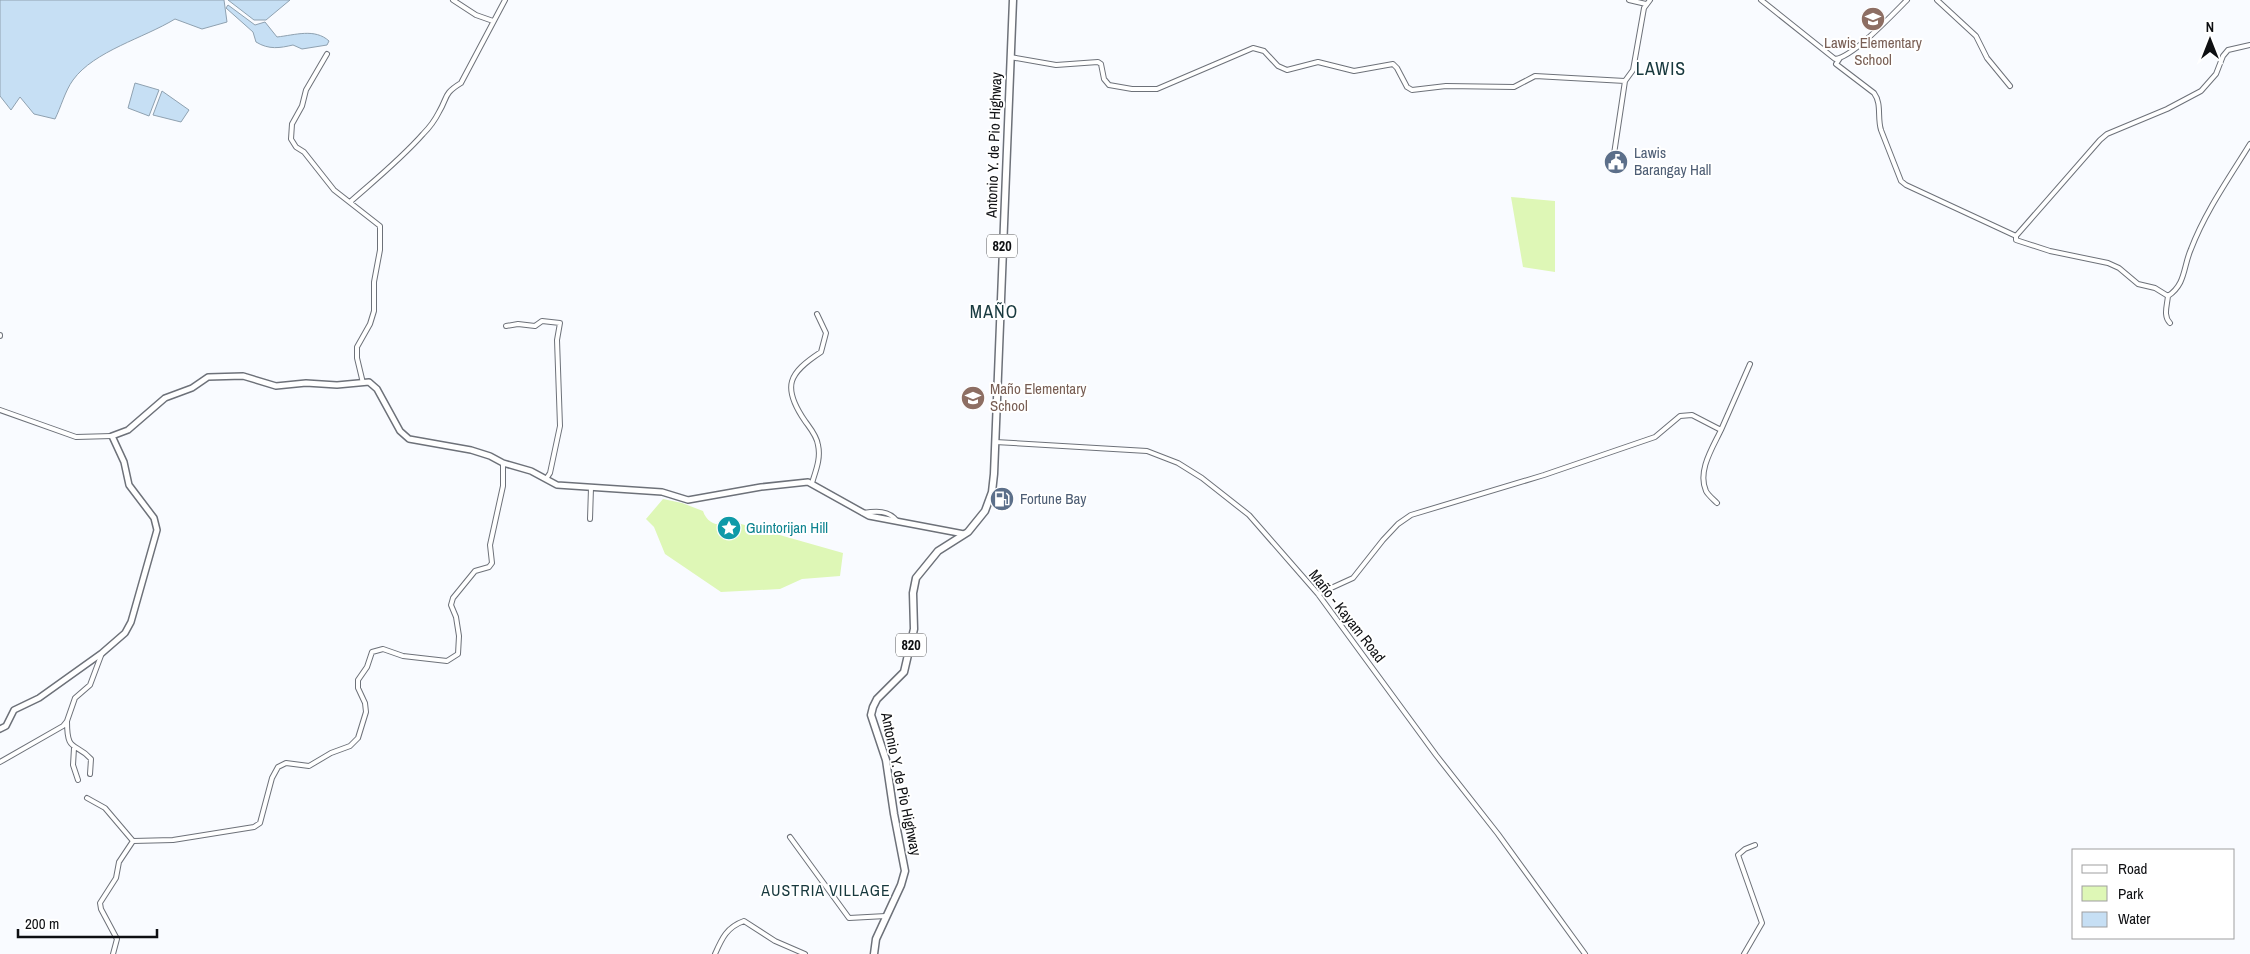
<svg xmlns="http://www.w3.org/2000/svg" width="2250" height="954" font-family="'Archivo Narrow',sans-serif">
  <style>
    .green { fill: #def7b6 }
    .water { fill: #c6dff4; stroke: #8fa1b0 }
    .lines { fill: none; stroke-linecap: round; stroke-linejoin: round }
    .minor-casing { stroke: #6d7179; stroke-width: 6 }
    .tertiary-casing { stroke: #6d7179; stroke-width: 8 }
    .trunk-casing { stroke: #6d7179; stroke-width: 9 }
    .minor { stroke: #fff; stroke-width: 4 }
    .tertiary { stroke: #fff; stroke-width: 5 }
    .trunk { stroke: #fff; stroke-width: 6 }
    .labels { text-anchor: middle; stroke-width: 4; stroke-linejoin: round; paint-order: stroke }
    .shield { fill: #fff; stroke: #565759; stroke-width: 1 }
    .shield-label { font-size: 14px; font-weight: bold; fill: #0e0f12 }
    .education-label { font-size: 15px; fill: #785e54; stroke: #fff }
    .street-label { font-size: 15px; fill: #0e0f12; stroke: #fff }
    .service-label { font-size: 15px; fill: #4e5e75; stroke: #fff; text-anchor: start }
    .culture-label { font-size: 15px; fill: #0d838f; stroke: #fff; text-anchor: start }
    .neighbourhood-label { font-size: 16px; letter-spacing: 1px; fill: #18393e; stroke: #fff }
    .quarter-label { font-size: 18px; letter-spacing: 1px; fill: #18393e; stroke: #fff }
  </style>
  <rect width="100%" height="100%" fill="#f9fbff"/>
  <!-- green -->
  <path class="green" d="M1511,197L1555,201V272L1523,267Z
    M663,499L682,503L703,511C708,526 722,527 734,522L843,553L840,576L802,579L780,589L721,592L665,554L654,527L646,519Z"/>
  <!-- water -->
  <path class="water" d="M0,0H224L227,22L202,29L175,19C144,38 94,51 73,80C65,91 61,107 55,119L34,114L20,97L11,110L0,96Z
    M228,0H290L266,20H254Z
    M228,5L255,25L265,22L277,37C295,35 315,28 329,41L327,45L302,49L293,45C280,48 269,50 256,42L253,32L226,8Z
    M135,83L159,90L149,116L128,108Z
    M162,91L189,110L181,122L153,115Z"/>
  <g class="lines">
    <!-- minor casing -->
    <g class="minor-casing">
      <path id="minor" d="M453,0L476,15L493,21
        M1629,0L1646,4
        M1761,0L1835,59C1853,57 1893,14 1907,0
        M1937,0L1976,36L1987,58L2010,86
        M327,54L306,90L302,106L292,124L291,139L296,147L304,152L334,190L380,226V250L374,282V311L370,324L357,347V358L363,383
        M1010,57L1056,65L1098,62L1101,64L1104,79L1109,85L1132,89H1157L1253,48L1264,51L1278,66L1287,70L1318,62L1354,71L1393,64L1397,68L1407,87L1412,90L1446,86L1514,87L1535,76L1625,81L1633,70L1644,8L1650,0
        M1840,58L1836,64L1874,93C1882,104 1877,117 1881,130L1901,181L1906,185L2016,236
        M1614,154L1625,81
        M350,202C375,180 401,159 423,134C429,128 435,120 439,112C448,97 443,94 461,83L505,0
        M2168,296L2155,288L2138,284L2119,268L2108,263L2050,251L2016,240V236L2100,140L2107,134L2167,109L2201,91L2216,74L2223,56L2228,50L2250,45
        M2170,323C2163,316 2167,306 2168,296C2186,284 2183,267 2191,249C2205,212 2229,178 2250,144
        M506,326L518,324L535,326L542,321L560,323L557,340L560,426L550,473L546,479
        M0,335V336
        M0,410L76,437L112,436
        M1721,430L1750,364
        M995,442L1147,451L1178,463L1202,478L1249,515L1318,594L1436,755L1498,834L1585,954
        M812,483C816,470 821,458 818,445C817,436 810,428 805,421C781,386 789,373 821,352L826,333L817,314
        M863,513C876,511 889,510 897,521
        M590,519L591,488
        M1318,594L1353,578L1383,540L1398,524L1411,515L1544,475L1655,437L1680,416L1692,415L1721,430C1713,447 1697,471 1706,491C1708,495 1713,499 1717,503
        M67,721C67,754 75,741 91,759L90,774
        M74,748L73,765L78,780
        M0,762L63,726L67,721L75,698L90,685L102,653
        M87,798L105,808L133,841L173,840L254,827L260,823L272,778L278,767L286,763L309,766L331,753L350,746L358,738L366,712L365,703L358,688V680L367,667L372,652L383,649L403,656L447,661L458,654L459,636L456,617L451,605L453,598L475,571L489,567L492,563L490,545L503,486V463
        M790,837L849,918L886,916
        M113,954L117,939L101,909L100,903L116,878L119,862L133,841
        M715,954C722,938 727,927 744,921L775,941L805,954
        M1744,954L1762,923L1738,855L1745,849L1755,845"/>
    </g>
    <!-- tertiary casing -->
    <g class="tertiary-casing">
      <path id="tertiary" d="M0,729L6,726L14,710L39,698L102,653L125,633L131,622L157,530L154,518L129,485L124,462L112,436L128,430L165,398L192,388L208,377L243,376L276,386L306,383L337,385L369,382L377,389L400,431L409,439L471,450L490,456L503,463L531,471L557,485L662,492L688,500L761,487L808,482L869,516L964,534"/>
    </g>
    <!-- trunk casing -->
    <g class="trunk-casing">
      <path id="trunk" d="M874,954L876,939L901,885L905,871L894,814L886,760L871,715L873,707L877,699L904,672L914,629L913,593L916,578L938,551L968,532L985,511L992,492L994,474L1013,0"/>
    </g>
    <!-- minor -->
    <use href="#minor" class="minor"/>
    <!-- tertiary -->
    <use href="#tertiary" class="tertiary"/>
    <!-- trunk -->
    <use href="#trunk" class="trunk"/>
  </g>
  <!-- icons -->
  <defs>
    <g id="school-disc" transform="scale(1.25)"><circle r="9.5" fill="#8d6e63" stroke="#fff"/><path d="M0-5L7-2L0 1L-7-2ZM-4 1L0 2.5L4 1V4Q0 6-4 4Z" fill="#fff"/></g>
    <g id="civic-disc" transform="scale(1.25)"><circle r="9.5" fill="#5c6f8a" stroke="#fff"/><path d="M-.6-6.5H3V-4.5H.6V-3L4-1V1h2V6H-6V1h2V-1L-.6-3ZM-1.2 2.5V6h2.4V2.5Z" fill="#fff"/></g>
    <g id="fuel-disc" transform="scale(1.25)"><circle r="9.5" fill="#5c6f8a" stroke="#fff"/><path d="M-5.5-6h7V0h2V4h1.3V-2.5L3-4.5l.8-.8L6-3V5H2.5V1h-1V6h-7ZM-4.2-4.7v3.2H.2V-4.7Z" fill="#fff"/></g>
    <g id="sight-disc" transform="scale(1.25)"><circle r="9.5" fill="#0f9aa8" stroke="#fff"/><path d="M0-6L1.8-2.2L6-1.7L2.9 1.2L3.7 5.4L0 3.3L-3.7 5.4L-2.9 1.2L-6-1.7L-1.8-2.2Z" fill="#fff"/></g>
  </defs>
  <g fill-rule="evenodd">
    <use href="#school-disc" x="1873" y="19"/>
    <use href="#civic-disc" x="1616" y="162"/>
    <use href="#school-disc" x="973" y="398"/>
    <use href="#fuel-disc" x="1002" y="499"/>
    <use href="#sight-disc" x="729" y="528"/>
  </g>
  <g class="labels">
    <!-- shield labels -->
    <g class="shield">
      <rect x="987" y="234.5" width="30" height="23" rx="4"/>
      <rect x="896" y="633.5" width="30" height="23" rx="4"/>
    </g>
    <g class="shield-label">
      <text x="1002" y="251">820</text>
      <text x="911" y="650">820</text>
    </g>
    <!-- education labels -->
    <g class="education-label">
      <text x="1873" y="48">Lawis Elementary<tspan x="1873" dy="17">School</tspan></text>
      <text x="990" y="394" text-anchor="start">Maño Elementary<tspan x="990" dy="17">School</tspan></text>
    </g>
    <!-- street labels -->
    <g class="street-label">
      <text transform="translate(994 145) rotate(-88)" y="5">Antonio Y. de Pio Highway</text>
      <text transform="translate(1347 616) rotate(52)" y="5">Maño - Kayam Road</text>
      <text transform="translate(901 784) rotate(78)" y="5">Antonio Y. de Pio Highway</text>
    </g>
    <!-- service labels -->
    <g class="service-label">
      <text x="1634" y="158">Lawis<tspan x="1634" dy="17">Barangay Hall</tspan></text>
      <text x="1020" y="504">Fortune Bay</text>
    </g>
    <!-- culture labels -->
    <g class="culture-label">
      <text x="746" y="533">Guintorijan Hill</text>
    </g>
    <!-- neighbourhood labels -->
    <g class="neighbourhood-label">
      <text x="826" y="896">AUSTRIA VILLAGE</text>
    </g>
    <!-- quarter labels -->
    <g class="quarter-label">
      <text x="1661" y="75">LAWIS</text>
      <text x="994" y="318">MAÑO</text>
    </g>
  </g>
  <!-- legend -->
  <rect x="2072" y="849" width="162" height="90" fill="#ffffff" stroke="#9f9fa0"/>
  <rect x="2082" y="865" width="25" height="8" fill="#ffffff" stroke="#9f9fa0"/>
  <text x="2118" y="874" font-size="15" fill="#0e0f12">Road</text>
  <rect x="2082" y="886" width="25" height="15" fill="#def7b6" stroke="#9f9fa0"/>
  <text x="2118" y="899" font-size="15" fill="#0e0f12">Park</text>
  <rect x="2082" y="912" width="25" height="15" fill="#c6dff4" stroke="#9f9fa0"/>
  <text x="2118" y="924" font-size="15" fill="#0e0f12">Water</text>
  <!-- north arrow -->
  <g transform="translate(2210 40)" stroke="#ffffff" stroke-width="4" paint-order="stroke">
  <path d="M0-4L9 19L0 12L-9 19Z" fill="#0e0f12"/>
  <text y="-8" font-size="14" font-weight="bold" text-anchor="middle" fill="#0e0f12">N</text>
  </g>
  <!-- scale -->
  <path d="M18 929v8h139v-8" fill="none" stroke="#0e0f12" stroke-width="2.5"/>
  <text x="25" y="929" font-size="15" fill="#0e0f12" stroke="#ffffff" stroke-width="4" paint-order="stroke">200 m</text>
</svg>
